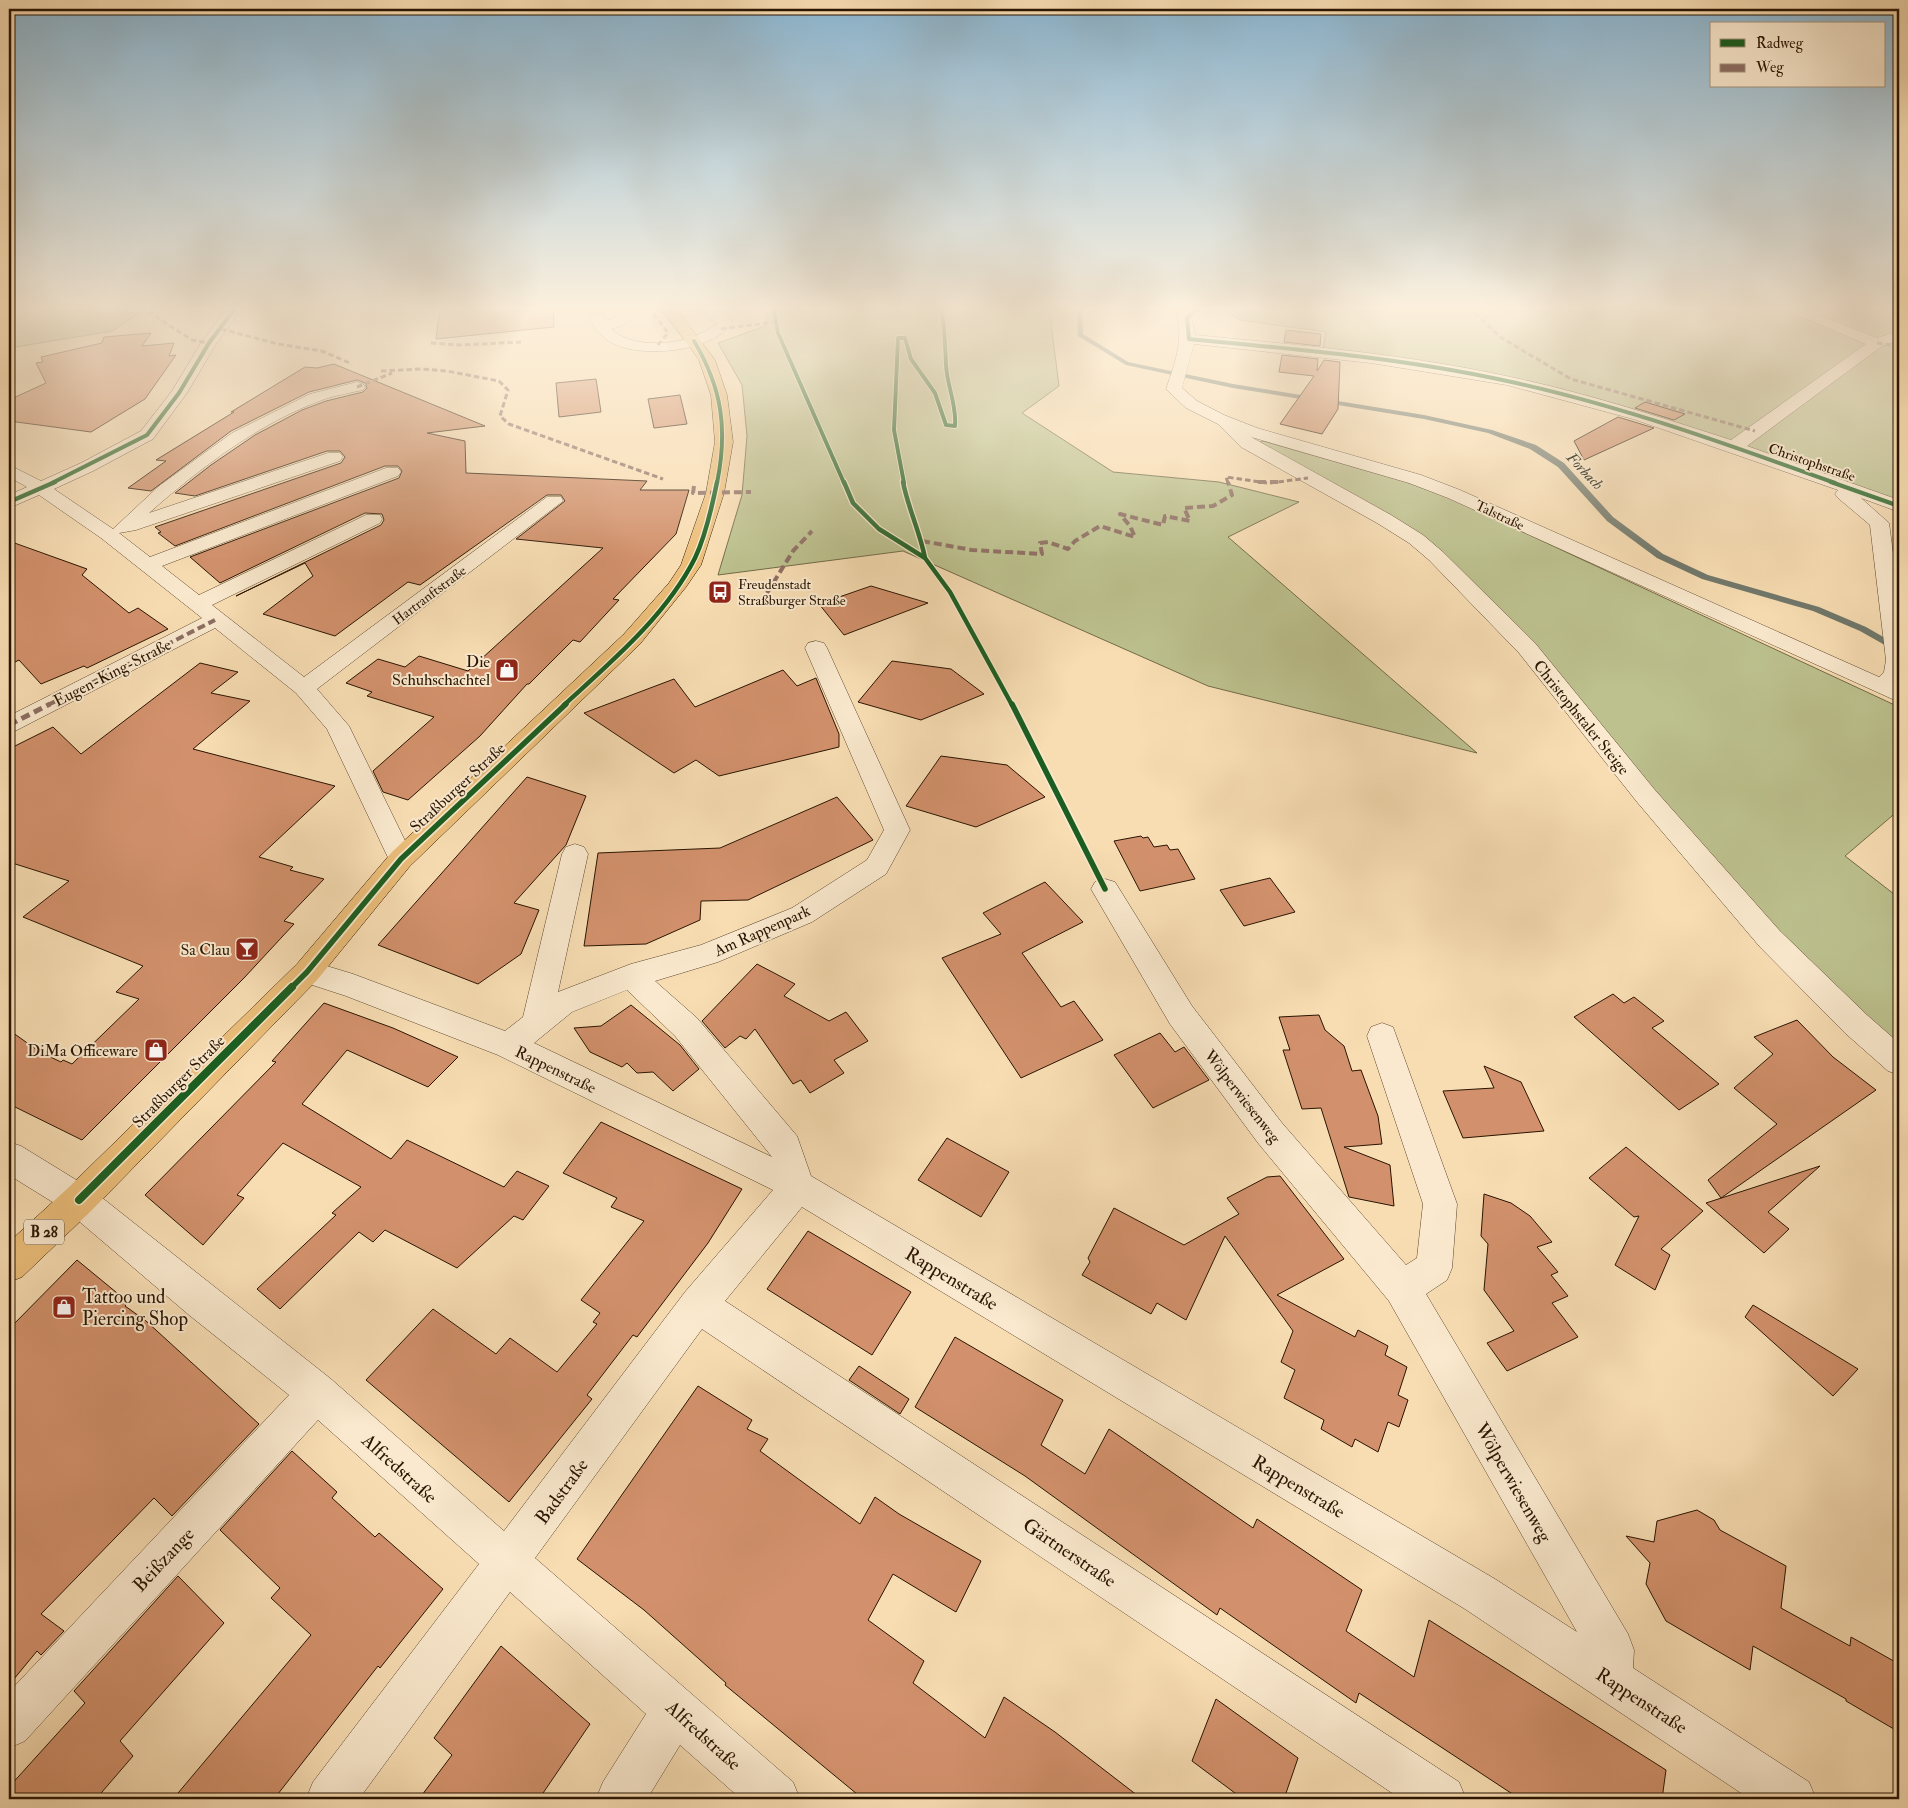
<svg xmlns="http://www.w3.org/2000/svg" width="1908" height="1808" font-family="'IM FELL Double Pica',serif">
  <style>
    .green { fill: #bcc18e; stroke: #726a48 }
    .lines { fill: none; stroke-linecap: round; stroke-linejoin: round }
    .stream { fill: #70786c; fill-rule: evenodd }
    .building { fill: #d2916c; stroke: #291401 }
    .minor-tunnel { stroke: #cfb58f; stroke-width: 16; stroke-dasharray: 16 8; stroke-linecap: butt }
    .minor-casing { stroke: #5d462e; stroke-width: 1 }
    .major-casing { stroke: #291401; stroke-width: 1 }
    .minor { fill: #fae9ce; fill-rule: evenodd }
    .major { fill: #ecbe7a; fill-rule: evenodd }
    .quiet-far2 { stroke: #8d6e63; stroke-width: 3; stroke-dasharray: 5.5 3; stroke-linecap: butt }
    .quiet-far1 { stroke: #8d6e63; stroke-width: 4; stroke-dasharray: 8 4; stroke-linecap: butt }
    .quiet { stroke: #8d6e63; stroke-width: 5; stroke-dasharray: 9 5; stroke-linecap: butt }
    .cycleway-far3-casing { stroke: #fae9ce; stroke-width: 5.5 }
    .cycleway-far2-casing { stroke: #fae9ce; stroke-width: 7 }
    .cycleway-far1-casing { stroke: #fae9ce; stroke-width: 9 }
    .cycleway-casing { stroke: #fae9ce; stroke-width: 11 }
    .cycleway-far3 { stroke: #1b5e20; stroke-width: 4 }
    .cycleway-far2 { stroke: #1b5e20; stroke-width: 4.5 }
    .cycleway-far1 { stroke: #1b5e20; stroke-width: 5.5 }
    .cycleway { stroke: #1b5e20; stroke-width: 8 }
    .labels { text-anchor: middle; stroke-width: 4; stroke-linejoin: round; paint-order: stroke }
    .far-street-label { font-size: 14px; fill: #291401; stroke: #fae9ce }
    .far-poi-label { font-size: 14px; fill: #291401; stroke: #fae9ce; text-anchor: start }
    .far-water-label { font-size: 15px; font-style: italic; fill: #524e3f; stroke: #fae9ce }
    .shield { fill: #fae9ce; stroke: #68543e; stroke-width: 1 }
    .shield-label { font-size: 15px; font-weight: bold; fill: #291401 }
    .poi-label { font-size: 16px; fill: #291401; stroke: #fae9ce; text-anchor: end }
    .street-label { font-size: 16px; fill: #291401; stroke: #fae9ce }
    .near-street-label { font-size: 19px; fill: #291401; stroke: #fae9ce }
    .near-poi-label { font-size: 19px; fill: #291401; stroke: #fae9ce; text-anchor: start }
  </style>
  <rect width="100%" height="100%" fill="#f8ddb3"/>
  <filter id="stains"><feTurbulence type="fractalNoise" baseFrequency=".004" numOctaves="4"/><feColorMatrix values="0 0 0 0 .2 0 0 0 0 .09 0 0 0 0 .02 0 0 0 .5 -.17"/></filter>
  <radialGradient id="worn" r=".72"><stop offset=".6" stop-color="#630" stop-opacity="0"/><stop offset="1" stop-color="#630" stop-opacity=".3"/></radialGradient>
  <!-- green -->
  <path class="green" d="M9,307H132L140,312L113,331L9,348Z
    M768,307H1049L1059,386L1022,413L1113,472L1219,482L1299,502L1228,537L1477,753L1208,686L903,551L718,575L742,495L747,436L742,385L718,343L765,326Z
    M1219,307H1899V510C1766,460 1631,408 1491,379C1436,367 1378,362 1322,353L1326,332L1240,320Z
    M1263,441L1406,482L1452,499L1899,707V810L1845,856L1899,898V1047L1760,921L1447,556L1256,444Z"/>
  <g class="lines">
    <!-- stream -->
    <path class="stream" d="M1077,307H1084L1082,309L1083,334L1128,362L1233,384L1424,415L1492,430L1536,445L1564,463L1613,517L1663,554L1708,575L1819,607L1866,627L1899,646V653L1860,631L1813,611L1702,579L1657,558L1607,521L1558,467L1530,449L1488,433L1424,419L1233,388L1126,365L1078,336Z"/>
  </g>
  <!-- building -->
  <path class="building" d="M440,307H553L554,327L436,339Z
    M1286,330L1321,334L1320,346L1284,342Z
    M151,333L142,346L174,343L169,356L176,355L145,399L91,432L9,421V400L46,383L36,363L43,362L41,357L102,343L104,337Z
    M1282,355L1318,359L1317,371L1324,360L1340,362L1338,409L1322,434L1280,424L1314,376L1279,372Z
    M334,364L485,426L427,433L465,441L466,473L647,481L640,490H689L676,534L613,599L619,600L580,642L573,640L529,684H527L480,736L408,800L383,792L373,771L434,717L367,696L372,692L346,683L378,659L405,667L419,656L468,671L603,548L516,539L565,501L561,495H547L420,585L408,582L335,636L263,614L313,576L305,563L236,596L381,525L384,520L382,514L365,513L220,583L190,557L399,478L402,471L398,466H385L175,546L158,533L161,532L155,527L341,463L345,457L340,451H327L195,496L175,493L211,465L255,435L302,410L326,401L363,392L367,388L365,383L357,380L309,392L231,431L151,491L128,488L166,461L156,460L234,412H231L305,367L317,368Z
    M596,379L601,412L559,417L556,383Z
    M680,395L687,424L654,428L648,399Z
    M1645,402L1685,414L1674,420L1635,408Z
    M1618,417L1654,428L1584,460L1574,441Z
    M9,541L87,569L82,575L129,613L138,608L168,629L87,668L84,666L41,684L19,660L9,665Z
    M871,586L928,603L844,635L819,604Z
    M892,661L951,669L984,694L921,720L858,702Z
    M200,663L238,672L211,693L250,701L193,749L335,786L259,857L293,867L290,870L324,879L284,921L294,924L244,978L82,1140L9,1104V1030L40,1052L61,1062L63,1060L72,1064L139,999L116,992L143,966L23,917L69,881L9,862V749L53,727L81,754Z
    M783,670L797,686L816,678L839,734V747L719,776L696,760L674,773L584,713L674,679L695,707Z
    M941,756L1007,765L1045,797L976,827L906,806Z
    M527,777L586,796L566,845L514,903L539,910L521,954L478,984L378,945Z
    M837,797L873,840L748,900L701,901L700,920L646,944L584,946L598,853L720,848Z
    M1141,836L1143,838L1148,837L1154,847L1167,845L1170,850L1178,849L1195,879L1140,891L1114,841Z
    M1270,878L1295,912L1244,926L1220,890Z
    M1045,882L1083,922L1022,953L1061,1007L1074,1001L1103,1040L1021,1078L942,958L1001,934L983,913Z
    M757,964L795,984L784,996L829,1021L846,1012L868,1041L834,1060L844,1073L810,1093L801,1080L793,1084L755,1029L746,1039L740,1036L725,1048L702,1021Z
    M1613,994L1624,1003L1634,997L1664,1021L1652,1028L1719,1084L1679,1110L1574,1017Z
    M324,1003L393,1028L458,1057L428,1087L347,1050L302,1104L391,1159L407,1140L504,1187L517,1171L549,1186L523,1220L514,1216L457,1268L385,1230L373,1242L359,1232L280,1309L257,1289L336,1215L332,1213L361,1187L283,1143L237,1195L244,1198L203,1245L145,1195L276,1062L272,1061Z
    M631,1005L680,1045L699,1069L673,1091L653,1072L637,1073L627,1063L622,1067L590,1052L574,1028L601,1026Z
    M1319,1015L1325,1030L1344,1046L1352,1071L1361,1070L1378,1116L1382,1144L1344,1147L1390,1165L1394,1206L1349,1197L1321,1108L1302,1109L1283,1050H1290L1279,1017Z
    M1797,1020L1833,1057L1876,1090L1721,1198L1708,1180L1777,1124L1734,1088L1773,1054L1754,1037Z
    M1160,1033L1175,1052L1184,1047L1209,1080L1153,1108L1114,1055Z
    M1484,1066L1521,1082L1544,1131L1463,1138L1443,1091L1494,1088Z
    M601,1122L742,1189L708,1243L637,1337L633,1335L587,1395L592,1399L509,1502L366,1380L433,1309L496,1354L510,1338L557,1372L597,1324L593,1322L600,1313L581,1300L644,1221L611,1207L617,1198L563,1173Z
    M947,1138L1009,1172L981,1217L918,1180Z
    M1626,1147L1703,1211L1661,1249L1670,1255L1655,1290L1615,1265L1639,1216L1634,1217L1589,1178Z
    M1820,1166L1768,1212L1789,1229L1764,1253L1706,1203Z
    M1280,1176L1344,1259L1277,1295L1355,1337L1358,1330L1388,1346L1385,1355L1407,1367L1398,1395L1408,1400L1399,1427L1388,1422L1378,1452L1355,1439L1352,1447L1321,1429L1324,1420L1284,1398L1295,1370L1281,1362L1293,1331L1225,1236L1186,1320L1157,1303L1151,1314L1082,1275L1090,1262L1088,1258L1114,1208L1184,1245L1239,1214L1227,1198L1267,1177Z
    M1484,1194L1511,1203L1530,1216L1552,1242L1537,1247L1558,1272L1551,1275L1568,1296L1552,1303L1578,1337L1507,1371L1487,1343L1514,1331L1484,1290L1488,1244L1481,1236Z
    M808,1231L911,1292L872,1355L767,1289Z
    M77,1260L128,1302L125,1306L146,1321L259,1424L172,1516L154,1498L41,1614L64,1631L41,1655L37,1651L9,1685V1329Z
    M1753,1305L1858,1369L1833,1396L1745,1317Z
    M955,1337L1063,1400L1041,1445L1085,1474L1109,1429L1253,1528L1257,1519L1362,1590L1346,1631L1414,1677L1429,1620L1666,1770L1662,1799H1520L1359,1693L1356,1703L1220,1608L1217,1615L1025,1476L915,1407Z
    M859,1366L909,1399L900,1414L849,1380Z
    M698,1386L752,1420L747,1429L768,1439L760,1451L860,1524L875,1497L899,1514L981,1561L956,1612L893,1574L868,1620L924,1661L913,1683L985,1738L1004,1697L1055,1732L1142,1799H863L725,1685L726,1683L644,1610L577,1559Z
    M292,1451L337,1492L332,1498L375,1537L379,1533L443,1589L380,1668L378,1666L274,1799H173L311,1635L271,1598L280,1588L220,1530Z
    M1697,1510L1714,1520L1720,1530L1786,1566L1781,1608L1850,1646L1851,1637L1899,1664V1732L1846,1701V1699L1753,1646L1750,1670L1666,1621L1646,1584L1650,1563L1626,1536L1654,1542L1657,1521Z
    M178,1576L224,1623L120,1741L133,1756L96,1799H9V1787L85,1703L74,1691Z
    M501,1646L590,1724L539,1799H419L452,1755L434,1738Z
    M1216,1699L1298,1758L1284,1799H1243L1192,1761Z"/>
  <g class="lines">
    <!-- minor-tunnel -->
    <path class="minor-tunnel" d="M595,307L597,318"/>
    <!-- minor casing -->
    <g class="minor-casing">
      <path id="minor" d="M228,307H243L216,344L187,393L153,439L93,471L54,489L113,529L159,486L232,433L310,394L357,382L363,384L365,387L363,390C350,393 337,395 325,399C260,422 200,468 149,513L328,453H340L343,457L340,461L136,530L119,533L150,557L386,468H398L401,472L398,476L162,566L199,595L366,515H380L382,519L380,523L212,605L304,677L547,497H561L563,501L317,689L349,726L414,859L410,866L401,869L392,866L327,729L296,693L215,628L17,730L9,733V716L202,618L101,538L39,495L9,508V495L27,487L9,477V465L41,481L81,463L141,431L172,391L201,343Z
        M620,307H634L635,315L626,324L611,329C636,352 693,345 717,323L697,307H714L733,322C713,352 642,359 612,343C601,337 594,328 590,318L597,314L602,315L606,321L621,314Z
        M1175,307H1189L1195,335C1299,345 1404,354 1506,376C1583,392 1657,416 1731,440L1866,344L1778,307H1799L1877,338L1899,331V340L1882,346L1747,446L1899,500V512L1861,498L1889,523L1899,598V682L1897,685L1899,686V702L1448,498L1409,483L1251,437L1391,515L1423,535L1443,552L1535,643L1655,790L1780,931L1867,1015L1899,1043V1075L1888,1071L1845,1033L1760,947L1637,802L1519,653L1429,560L1409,543L1377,523L1241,447L1218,424L1186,408L1166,389C1176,361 1185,336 1175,307ZM1194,344L1371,363L1507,385L1633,419L1838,490L1835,494L1838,498L1870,525L1886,660L1884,672L1879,677L1460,490L1421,475L1257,428L1224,415L1197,401L1182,388Z
        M816,641L824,643L827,648L910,830L886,874L812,922L718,962L655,981L697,1018L797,1136L811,1176L1495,1579L1577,1632L1389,1301L1258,1143L1170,1024L1091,889L1095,882L1105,879L1115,882L1192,1006L1282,1123L1406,1265L1417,1258L1423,1204L1367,1036L1371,1027L1382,1023L1393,1027L1457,1204L1452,1268L1447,1280L1426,1294L1628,1634L1634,1650L1633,1668L1809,1782L1816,1799H1750L1465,1609L802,1207L725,1301L1459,1782L1466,1799H1401L702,1329L535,1558L793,1782L800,1799H741L680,1745L647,1799H596L603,1782L646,1714L510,1592L359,1799H306L313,1782L479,1564L318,1420L25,1741L9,1748V1692L289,1395L189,1315L67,1211L9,1175V1142L21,1146L91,1189L331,1379L504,1531L685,1292L773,1190L498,1055L346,996L297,980L292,972L297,964L307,960L353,974L505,1031L523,1017L562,854L566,847L575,844L584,847L588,854L558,992L631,964L701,945L792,908L867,860L884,830L805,648L808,643ZM627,990L675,1036L772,1157L534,1043L572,1012Z"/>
    </g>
    <!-- major casing -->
    <g class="major-casing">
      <path id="major" d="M660,307H675L715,360L727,395L733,442L724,493L701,565L686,587L640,644L410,866L317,980L91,1211L22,1277L9,1282V1242L67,1189L297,964L392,852L624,634L669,583L681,565L706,493L715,442L711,395L699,360Z"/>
    </g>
    <!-- minor -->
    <use href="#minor" class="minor"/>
    <!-- major -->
    <use href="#major" class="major"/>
    <!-- quiet-far2 -->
    <path class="quiet-far2" d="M141,307L192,340L209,343
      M649,307L668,333L657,346
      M1469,307L1500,337L1571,379L1755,431
      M221,329L278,344L322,351L352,364
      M721,329L775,322
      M431,343L461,345L521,342
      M1877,343L1899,346
      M381,371L421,369L447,371L499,381L508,390L500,416L509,424L663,479
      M357,387L392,373
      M1228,483L1226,477L1267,483
      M1270,483L1308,478"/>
    <!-- quiet-far1 -->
    <path class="quiet-far1" d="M1258,482H1280
      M694,486L693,493L751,492
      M922,541L972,550L1042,554L1040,543L1048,542L1068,549L1075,541L1100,526L1135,537L1130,526L1120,514L1163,525L1165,516L1190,521L1184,508L1213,506L1232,495L1228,482
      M767,593L793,551L812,531
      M48,705L215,620"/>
    <!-- quiet -->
    <path class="quiet" d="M9,725L50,704"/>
    <!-- cycleway-far3 casing -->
    <g class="cycleway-far3-casing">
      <path id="cycleway-far3" d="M773,307L778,333L844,483
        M1199,307L1187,318L1189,339C1295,349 1402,358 1507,381C1619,405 1727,444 1835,483
        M694,341C722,388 728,429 717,483
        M52,483L147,435L179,393L209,343L236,307
        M904,483L894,430L898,338H905L911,359L935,393L946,425L955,426C957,405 947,386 946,365C945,345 945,327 941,307"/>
    </g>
    <!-- cycleway-far2 casing -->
    <g class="cycleway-far2-casing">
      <path id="cycleway-far2" d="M844,482L853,503L879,529L925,558L950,592L1012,705
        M903,482C908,508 920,532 925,558
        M1831,482L1899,506
        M9,502L55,482
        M564,705C611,662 666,616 695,558C706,535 712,507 717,482"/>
    </g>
    <!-- cycleway-far1 casing -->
    <g class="cycleway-far1-casing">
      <path id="cycleway-far1" d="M1012,704L1105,889
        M290,989L307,972L401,859L566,704"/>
    </g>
    <!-- cycleway casing -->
    <g class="cycleway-casing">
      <path id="cycleway" d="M79,1200L292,987"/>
    </g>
    <!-- cycleway-far3 -->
    <use href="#cycleway-far3" class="cycleway-far3"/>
    <!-- cycleway-far2 -->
    <use href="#cycleway-far2" class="cycleway-far2"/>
    <!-- cycleway-far1 -->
    <use href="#cycleway-far1" class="cycleway-far1"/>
    <!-- cycleway -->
    <use href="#cycleway" class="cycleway"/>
  </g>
  <!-- sky -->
  <linearGradient id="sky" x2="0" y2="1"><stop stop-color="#8bb7d3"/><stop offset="0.55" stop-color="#fcf0dd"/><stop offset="1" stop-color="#fcf0dd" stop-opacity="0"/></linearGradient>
  <rect width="1908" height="560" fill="url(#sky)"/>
  <!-- icons -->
  <defs>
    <g id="bus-square" transform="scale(1.25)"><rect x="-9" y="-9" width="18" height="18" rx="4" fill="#8f2418" stroke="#fae9ce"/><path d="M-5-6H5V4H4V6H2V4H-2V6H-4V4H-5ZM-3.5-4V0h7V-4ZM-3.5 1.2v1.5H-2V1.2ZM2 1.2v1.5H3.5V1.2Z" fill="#fff"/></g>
    <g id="shop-square" transform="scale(1.25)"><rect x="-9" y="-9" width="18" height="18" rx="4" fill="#8f2418" stroke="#fae9ce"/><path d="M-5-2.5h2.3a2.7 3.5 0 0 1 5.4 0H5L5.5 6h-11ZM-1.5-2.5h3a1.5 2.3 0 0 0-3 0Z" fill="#fff"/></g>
    <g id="bar-square" transform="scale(1.25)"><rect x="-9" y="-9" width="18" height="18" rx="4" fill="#8f2418" stroke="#fae9ce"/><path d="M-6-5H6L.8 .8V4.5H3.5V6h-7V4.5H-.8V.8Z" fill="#fff"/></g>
  </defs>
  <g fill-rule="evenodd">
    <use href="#bus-square" x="720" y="592"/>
    <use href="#shop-square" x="507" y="670"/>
    <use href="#bar-square" x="247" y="949"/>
    <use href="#shop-square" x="156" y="1050"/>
    <use href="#shop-square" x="64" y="1307"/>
  </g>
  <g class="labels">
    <!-- far-street labels -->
    <g class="far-street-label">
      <text transform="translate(1812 462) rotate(19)" y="5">Christophstraße</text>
      <text transform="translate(1500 515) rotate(25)" y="5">Talstraße</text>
      <text transform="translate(429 595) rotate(-37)" y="5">Hartranftstraße</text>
    </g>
    <!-- far-poi labels -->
    <g class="far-poi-label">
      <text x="738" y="589">Freudenstadt<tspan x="738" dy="16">Straßburger Straße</tspan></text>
    </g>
    <!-- far-water labels -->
    <g class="far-water-label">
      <text transform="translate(1585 471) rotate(46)" y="5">Forbach</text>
    </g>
    <!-- shield labels -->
    <rect class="shield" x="24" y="1219.5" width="40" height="25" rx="4"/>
    <g class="shield-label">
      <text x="44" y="1237">B 28</text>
    </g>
    <!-- poi labels -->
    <g class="poi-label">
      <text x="490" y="667">Die<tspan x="490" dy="18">Schuhschachtel</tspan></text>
      <text x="230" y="955">Sa Clau</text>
      <text x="138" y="1056">DiMa Officeware</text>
    </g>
    <!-- street labels -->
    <g class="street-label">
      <text transform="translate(112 672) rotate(-27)" y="6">Eugen-King-Straße</text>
      <text transform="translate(1582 717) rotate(51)" y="6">Christophstaler Steige</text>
      <text transform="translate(457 787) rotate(-43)" y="6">Straßburger Straße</text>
      <text transform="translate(762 930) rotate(-24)" y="6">Am Rappenpark</text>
      <text transform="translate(556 1069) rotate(26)" y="6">Rappenstraße</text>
      <text transform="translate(178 1081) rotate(-45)" y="6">Straßburger Straße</text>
      <text transform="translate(1243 1096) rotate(52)" y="6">Wölperwiesenweg</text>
    </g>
    <!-- near-street labels -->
    <g class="near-street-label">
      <text transform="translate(952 1278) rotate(31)" y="7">Rappenstraße</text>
      <text transform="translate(400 1468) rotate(42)" y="7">Alfredstraße</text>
      <text transform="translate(1514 1482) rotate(60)" y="7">Wölperwiesenweg</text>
      <text transform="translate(1299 1486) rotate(31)" y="7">Rappenstraße</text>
      <text transform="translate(561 1491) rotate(-54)" y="7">Badstraße</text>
      <text transform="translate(1070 1552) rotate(34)" y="7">Gärtnerstraße</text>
      <text transform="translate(163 1559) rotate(-47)" y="7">Beißzange</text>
      <text transform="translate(1642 1700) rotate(33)" y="7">Rappenstraße</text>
      <text transform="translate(704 1735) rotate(42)" y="7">Alfredstraße</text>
    </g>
    <!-- near-poi labels -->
    <g class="near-poi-label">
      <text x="82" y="1303">Tattoo und<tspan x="82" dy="22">Piercing Shop</tspan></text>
    </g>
  </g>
  <!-- margin -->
  <rect width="1908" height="1808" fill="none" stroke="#f8ddb3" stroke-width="30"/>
  <rect x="10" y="10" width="1888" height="1788" fill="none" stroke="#291401" stroke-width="2.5"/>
  <rect x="15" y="15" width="1878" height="1778" fill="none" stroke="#291401"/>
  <!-- legend -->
  <rect x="1710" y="22" width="175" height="65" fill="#fae9ce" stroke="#a6947c"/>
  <rect x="1720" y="39" width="25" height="8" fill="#1b5e20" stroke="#a6947c"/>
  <text x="1756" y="48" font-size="15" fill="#291401">Radweg</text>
  <rect x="1720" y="64" width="25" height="8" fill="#8d6e63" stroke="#a6947c"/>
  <text x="1756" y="72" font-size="15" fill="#291401">Weg</text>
  <rect width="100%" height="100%" filter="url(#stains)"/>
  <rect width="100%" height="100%" fill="url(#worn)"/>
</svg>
